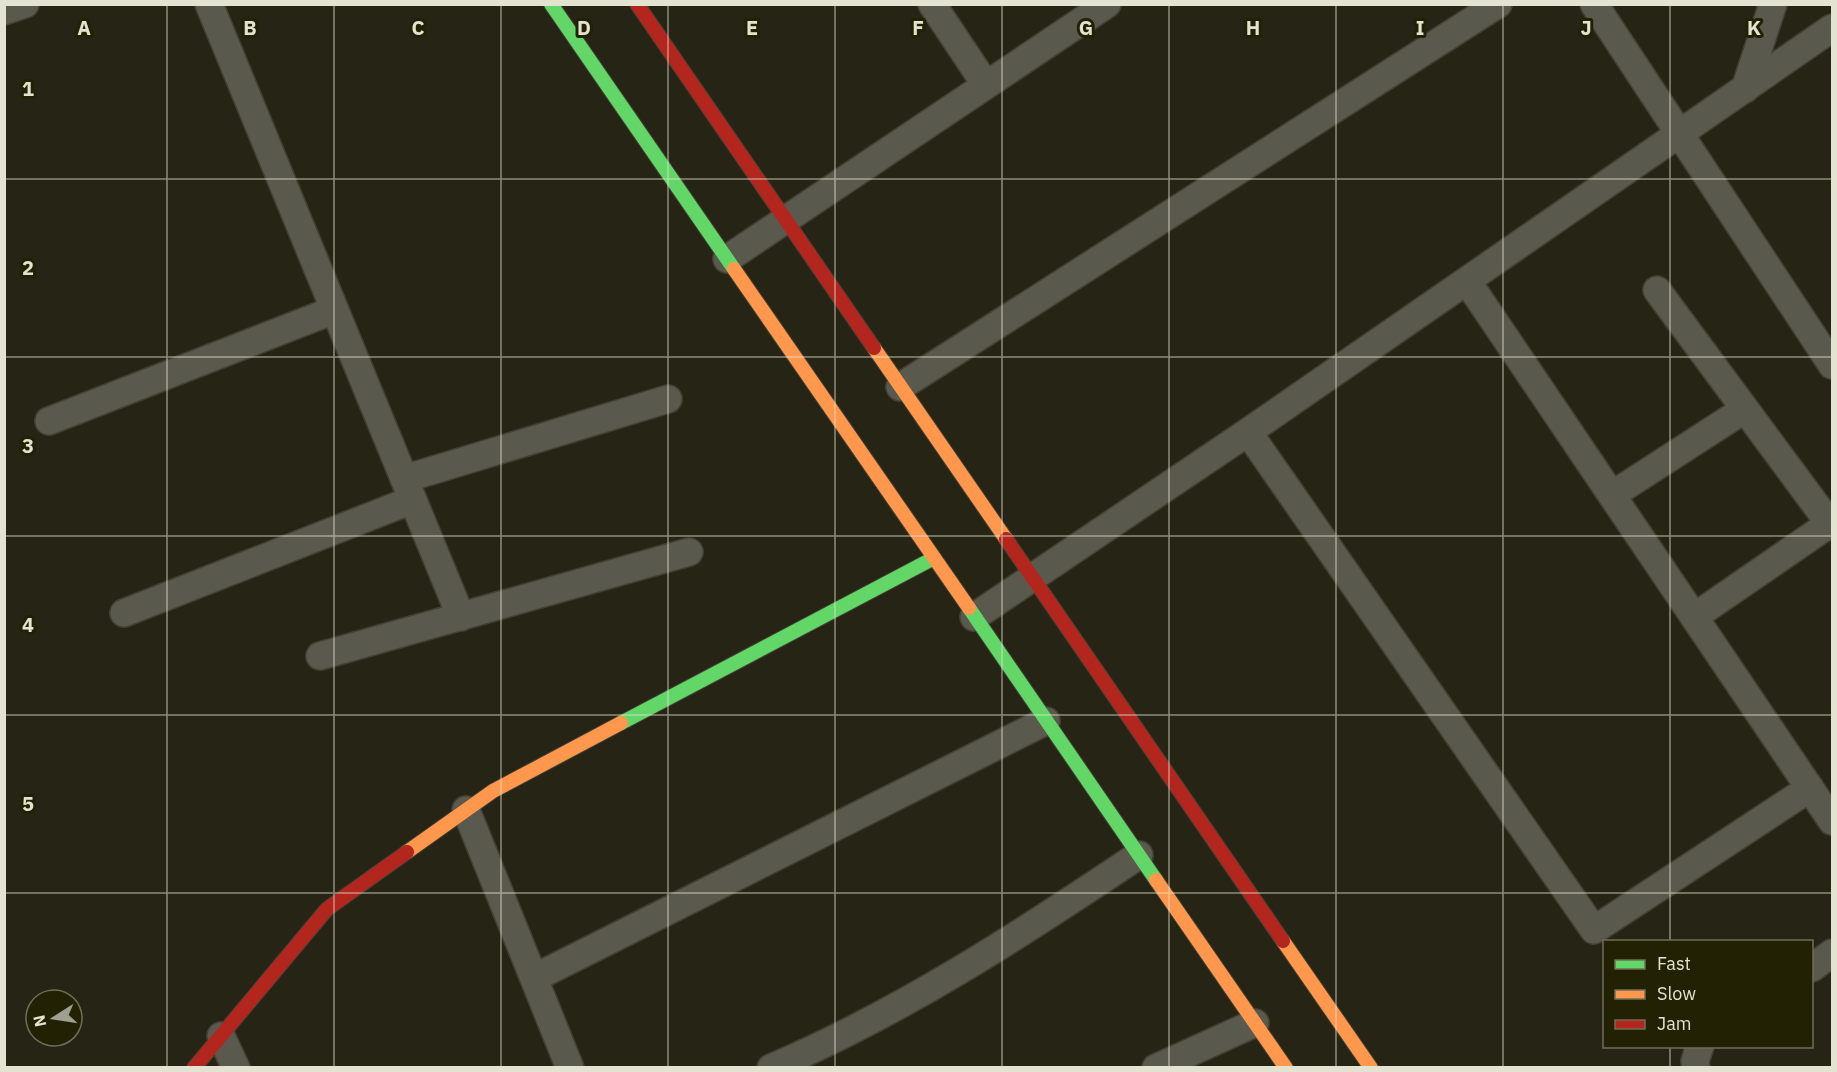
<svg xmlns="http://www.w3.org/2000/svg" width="1837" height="1072" font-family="'IBM Plex Sans',sans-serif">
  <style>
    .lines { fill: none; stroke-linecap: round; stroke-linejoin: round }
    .street-casing { stroke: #414034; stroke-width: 30 }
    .fast-casing { stroke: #414034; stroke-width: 16 }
    .slow-casing { stroke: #414034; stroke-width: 16 }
    .jam-casing { stroke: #414034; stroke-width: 16 }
    .street { stroke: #5a594d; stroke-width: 27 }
    .fast { stroke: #63d668; stroke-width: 14 }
    .slow { stroke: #ff974d; stroke-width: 14 }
    .jam { stroke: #b3261e; stroke-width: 14 }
    .grid { fill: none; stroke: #e3e3d2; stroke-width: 1.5; stroke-opacity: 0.55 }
    .grid-label { font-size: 20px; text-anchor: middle; font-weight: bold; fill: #e3e3d2; stroke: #222104; stroke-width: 6; stroke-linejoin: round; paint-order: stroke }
  </style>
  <rect width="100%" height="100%" fill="#252415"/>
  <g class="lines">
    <!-- street casing -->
    <g class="street-casing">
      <path id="street" d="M209,4L461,617
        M932,4L986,85
        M1594,4L1832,365
        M4,11L25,4
        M1745,89L1773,4
        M727,259L1107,4
        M1467,281L1832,821
        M1657,290L1830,524
        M900,387L1498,4
        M49,421L334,310
        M1248,432L1594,930L1810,788
        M404,479L668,399
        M1612,495L1745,409
        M124,613L412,500
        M974,617L1248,432L1832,28
        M1694,617L1832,522
        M320,656L689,552
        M466,810L570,1068
        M1812,968L1832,953
        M534,978L1046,721
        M221,1036L236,1068
        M771,1068C902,1012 1021,934 1139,855
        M1156,1068L1255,1023
        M1696,1068L1695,1061L1700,1046"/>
    </g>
    <!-- fast casing -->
    <g class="fast-casing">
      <path id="fast" d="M551,4L734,269
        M969,608L1156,880
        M621,723L934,558"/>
    </g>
    <!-- slow casing -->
    <g class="slow-casing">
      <path id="slow" d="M734,269L969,608
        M874,348L1006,539
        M407,852L493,791L621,723
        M1156,880L1286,1068
        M1283,941L1371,1068"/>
    </g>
    <!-- jam casing -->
    <g class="jam-casing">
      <path id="jam" d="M637,4L874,348
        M1006,539L1283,941
        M194,1068L327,909L407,852"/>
    </g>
    <!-- street -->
    <use href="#street" class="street"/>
    <!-- fast -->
    <use href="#fast" class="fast"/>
    <!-- slow -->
    <use href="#slow" class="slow"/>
    <!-- jam -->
    <use href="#jam" class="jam"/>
  </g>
  <!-- grid -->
  <path class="grid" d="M167,4V1068M334,4V1068M501,4V1068M668,4V1068M835,4V1068M1002,4V1068M1169,4V1068M1336,4V1068M1503,4V1068M1670,4V942M4,179H1832M4,357H1832M4,536H1832M4,715H1832M4,893H1832M1670,1046V1068"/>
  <g class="grid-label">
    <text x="84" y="35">A</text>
    <text x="250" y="35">B</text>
    <text x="418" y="35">C</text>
    <text x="584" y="35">D</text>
    <text x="752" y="35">E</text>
    <text x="918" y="35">F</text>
    <text x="1086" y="35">G</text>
    <text x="1253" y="35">H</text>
    <text x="1420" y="35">I</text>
    <text x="1586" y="35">J</text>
    <text x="1754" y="35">K</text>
    <text x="28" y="96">1</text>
    <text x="28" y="275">2</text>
    <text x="28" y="453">3</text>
    <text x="28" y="632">4</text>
    <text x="28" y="811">5</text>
  </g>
  <!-- border -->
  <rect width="1837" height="1072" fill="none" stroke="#e3e3d2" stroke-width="12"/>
  <!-- legend -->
  <rect x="1603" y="940" width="210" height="108" fill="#222104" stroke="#6f6f56" stroke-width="1.5"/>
  <rect x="1615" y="960" width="30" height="9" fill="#63d668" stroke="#6f6f56" stroke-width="1.5"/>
  <text x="1657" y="970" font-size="18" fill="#e3e3d2">Fast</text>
  <rect x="1615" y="990" width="30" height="9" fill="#ff974d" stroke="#6f6f56" stroke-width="1.5"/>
  <text x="1657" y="1000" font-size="18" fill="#e3e3d2">Slow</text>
  <rect x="1615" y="1020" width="30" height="9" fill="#b3261e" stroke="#6f6f56" stroke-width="1.5"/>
  <text x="1657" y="1030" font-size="18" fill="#e3e3d2">Jam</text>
  <!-- north arrow -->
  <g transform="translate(54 1018) rotate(258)"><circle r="28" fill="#222104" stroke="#6f6f56" stroke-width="1.5"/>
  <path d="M0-4.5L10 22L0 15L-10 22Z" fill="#a0a090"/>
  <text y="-9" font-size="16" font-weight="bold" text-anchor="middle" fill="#e3e3d2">N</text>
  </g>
</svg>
